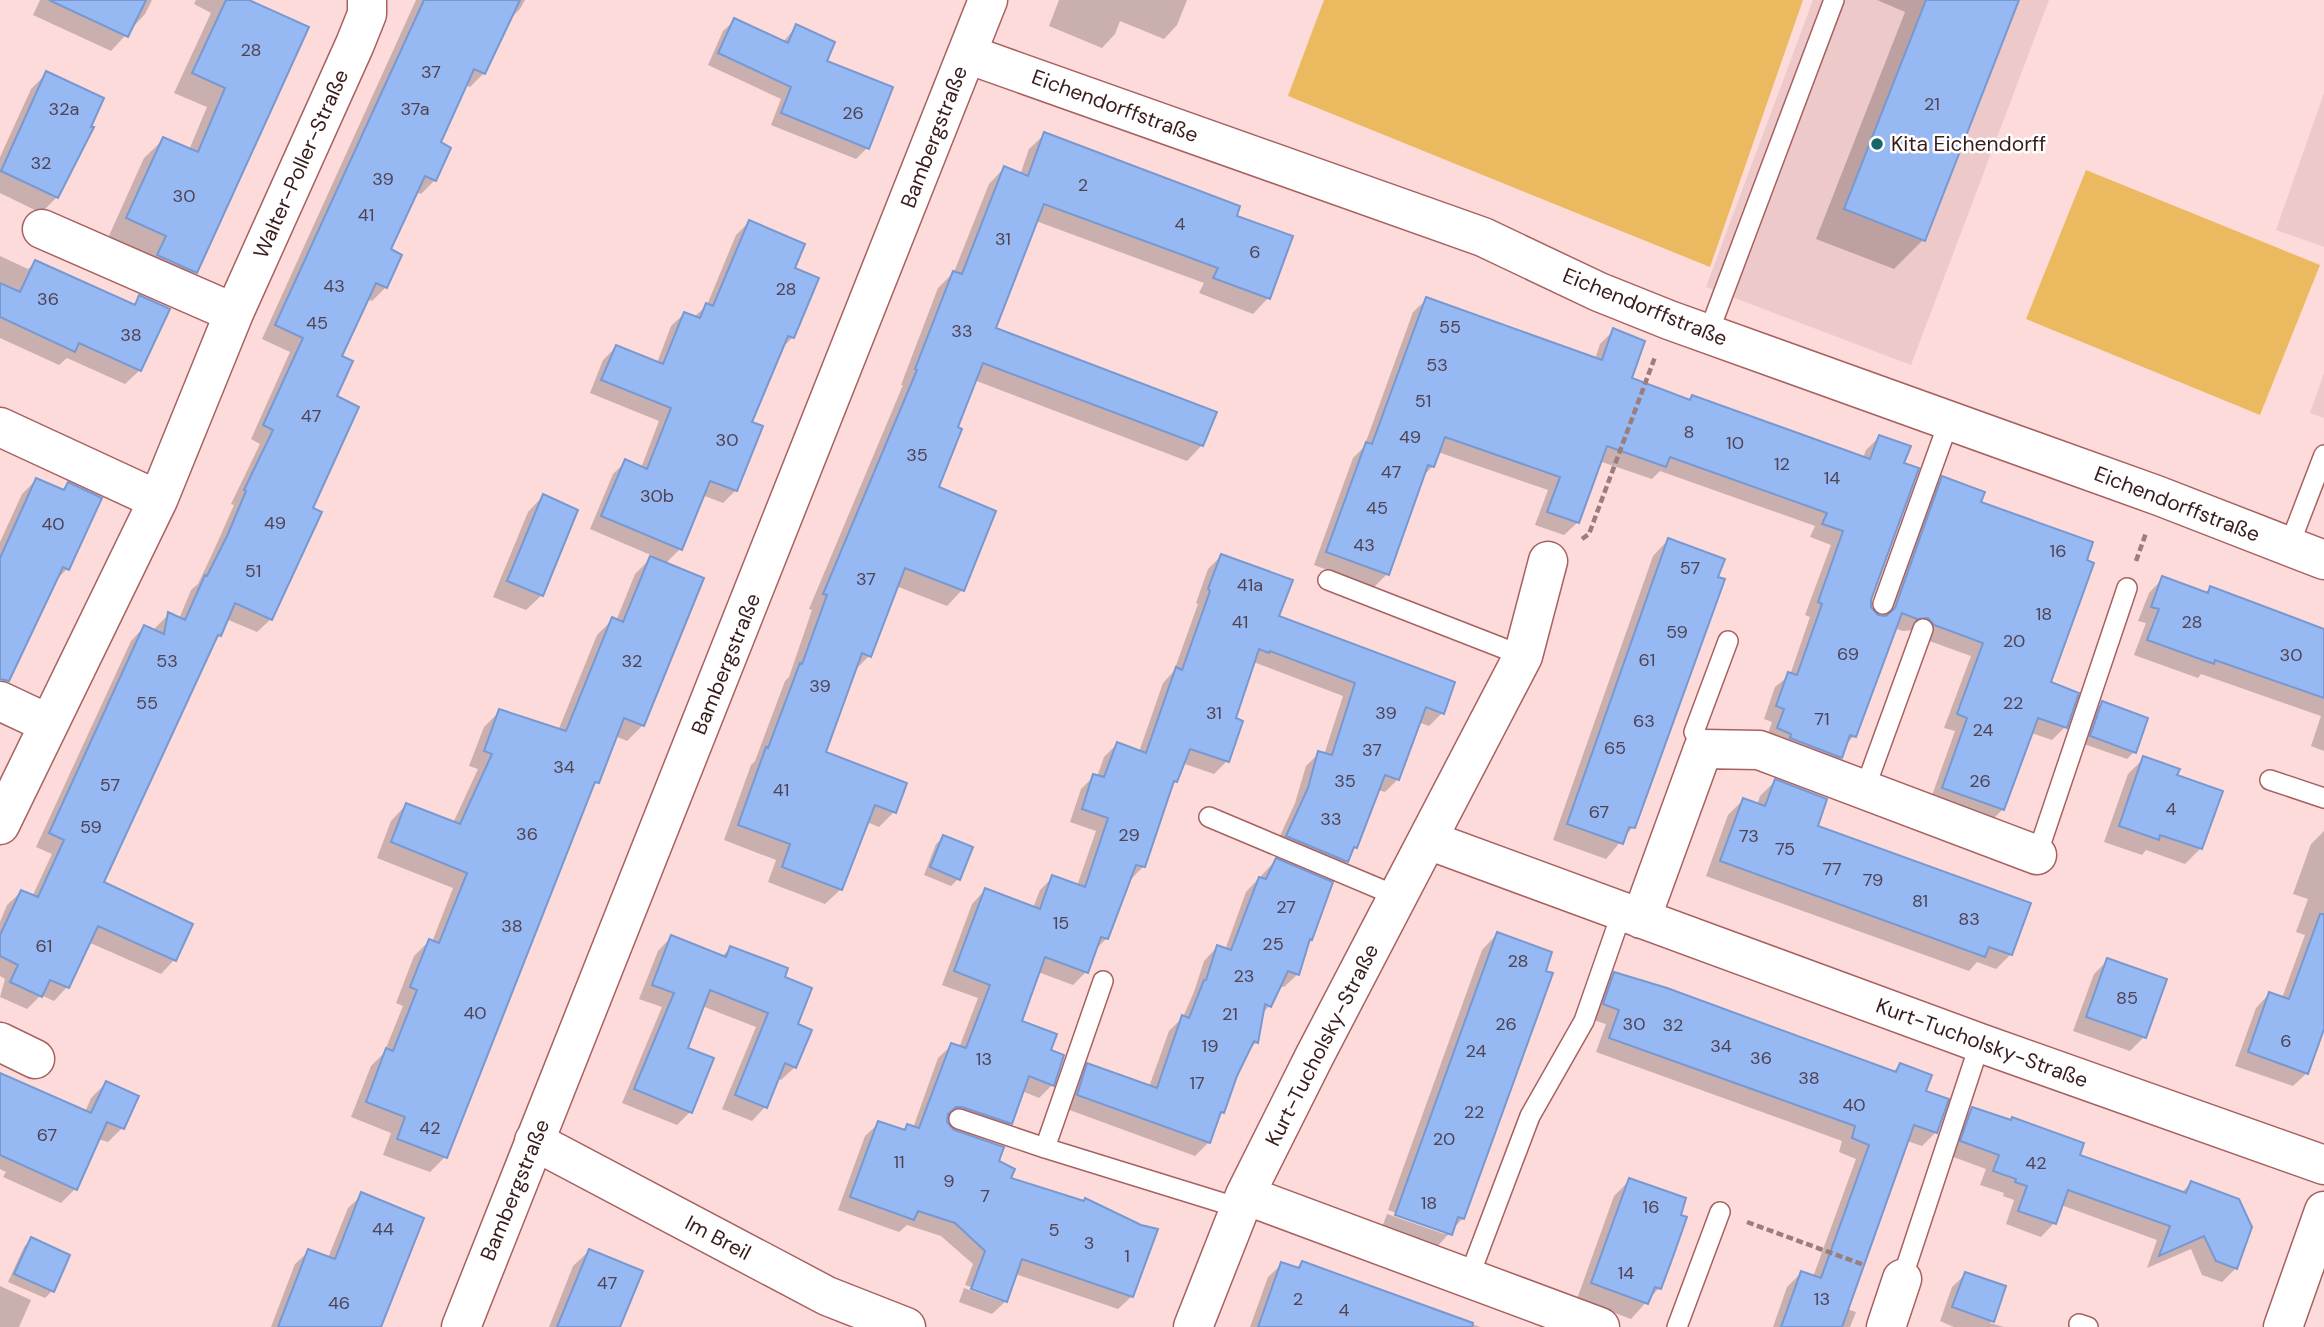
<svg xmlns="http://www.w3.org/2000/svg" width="2324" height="1327" font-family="'DM Sans',sans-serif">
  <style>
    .built { fill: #edcac9 }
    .green { fill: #ebb960 }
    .shadow { fill: #0003 }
    .building { fill: #96b8f3; stroke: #7798d1; stroke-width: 2 }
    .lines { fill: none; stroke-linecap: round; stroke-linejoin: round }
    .service-casing { stroke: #a86161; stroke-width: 22 }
    .minor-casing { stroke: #a86161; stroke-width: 41 }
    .tertiary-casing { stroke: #a86161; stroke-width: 41 }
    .path { stroke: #9c7d7d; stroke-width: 4.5; stroke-dasharray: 7 3.5; stroke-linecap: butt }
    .service { stroke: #fff; stroke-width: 19 }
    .minor { stroke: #fff; stroke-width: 38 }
    .tertiary { stroke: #fff; stroke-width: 38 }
    .poi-dot { fill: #18666a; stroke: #fff; stroke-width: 2.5 }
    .labels { text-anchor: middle; stroke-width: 5; stroke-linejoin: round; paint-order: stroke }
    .number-label { font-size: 18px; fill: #504352 }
    .street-label { font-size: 21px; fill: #391c1c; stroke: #fff }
    .poi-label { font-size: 21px; fill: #391c1c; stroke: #fff; text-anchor: start }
  </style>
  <rect width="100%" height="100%" fill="#fcdbda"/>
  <!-- built -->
  <path class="built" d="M1813,0H2049L1911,365L1706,287Z
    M2324,93V247L2276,230Z
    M2324,373V418L2310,413Z"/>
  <!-- green -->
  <path class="green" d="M1324,0H1803L1710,267L1288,96Z
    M2086,170L2320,265L2260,415L2026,319Z"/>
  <!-- shadow -->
  <path class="shadow" d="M40,0H152L145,14L111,51L33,15Z
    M196,0H247L195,272L176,291L108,238L144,158L164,139L189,150L207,107L174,93L211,13L194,4Z
    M416,0H525L520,9L508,21L484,73L470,87L465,85L438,143L435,180L421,194L416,192L389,250L386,287L372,301L367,299L340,357L335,397L311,509L271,619L257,632L226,619L219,635L212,642L102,883L190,925L174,960L161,974L88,942L67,987L54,1001L41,995L27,1009L0,997L5,979L0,976V922L7,905L21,892L32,897L52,854L36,847L131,641L144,627L154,632L155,628L169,614L179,619L191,590L198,584L214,550L234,505L231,504L260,444L251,439L290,352L262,339Z
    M1059,0H1187L1177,25L1164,39L1120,21L1115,34L1102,48L1049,26Z
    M1877,0H2017L1923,240L1894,269L1816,239L1905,12Z
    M735,20L783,42L796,27L824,62L867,148L856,159L771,125L781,99L708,65L723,31Z
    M47,73L57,197L41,213L0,193V157L31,89Z
    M1045,134L1235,217L1291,237L1268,298L1253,314L1199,293L1204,283L1036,221L994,329L1202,445L1187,461L974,380L936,488L994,512L962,590L947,606L896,586L869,656L853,672L824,753L894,812L879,827L867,822L841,889L825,904L768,882L776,860L724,840L751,765L755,761L785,681L789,677L812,610L809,609L903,385H901L938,288L954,272L989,184L1004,168L1020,175L1029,149Z
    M749,222L792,269L793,337L780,350L750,423L736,490L723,503L702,495L680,549L665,564L643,725L627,741L615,736L597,782L590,789L445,1157L430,1172L383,1155L391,1133L351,1117L371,1066L384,1053L403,1006L396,1003L414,956L429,941L432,942L453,888L377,858L391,821L406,805L453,823L478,769L469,766L484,727L500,711L558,731L597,635L612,620L616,621L635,574L653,556L590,529L613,474L626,461L641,468L659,421L590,393L603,360L616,347L657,363L671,326L684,314L694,317L707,305L736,235Z
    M0,256L28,269L35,262L132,305L140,298V370L125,384L67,358L59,365L0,338Z
    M1427,299L1595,359L1600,344L1614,330L1630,379L1688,401L1692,397L1863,458L1866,450L1879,437L1902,464L1870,599L1869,607L1877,617H1884L1929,492L1942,479L1979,503L2065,727L2052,740L2031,733L2003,809L1989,823L1930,801L1955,731L1944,728L1971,656L1921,638L1914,630L1903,631L1894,628L1854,736L1844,746L1841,757L1827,770L1765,742L1772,722L1764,719L1775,687L1790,675L1810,617L1805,615L1831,545L1810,537L1815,526L1660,471L1652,479L1599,461L1578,522L1564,535L1535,525L1548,490L1438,452L1433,466L1423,476L1387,574L1374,587L1314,565L1353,458L1364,447L1413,312Z
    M36,480L62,491L68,485L67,569L53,583L0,675V542L22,494Z
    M543,496L542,595L526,610L493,597L528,512Z
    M1668,540L1633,827L1606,859L1553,840L1653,556Z
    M1221,556L1277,617L1442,713L1429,726L1418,722L1398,779L1385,792L1378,790L1355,847L1347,861L1334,875L1274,849L1295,803L1306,766L1319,753L1324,755L1343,696L1256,663L1252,664L1234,719L1227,761L1214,774L1182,763L1176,781L1171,786L1143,867L1130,880L1107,938L1094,951L1086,972L1073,985L1038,972L1020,1022L1049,1052L1052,1085L1039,1098L1022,1091L1011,1123L997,1136L946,1120L953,1132L997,1162L1009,1180L1132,1296L1118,1309L1015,1274L1006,1301L992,1314L959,1302L964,1288L1001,1301V1298L965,1285L973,1264L941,1236L907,1225L899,1232L838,1210L865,1136L879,1123L903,1131L908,1126L913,1128L938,1058L952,1045L959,1048L978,998L942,985L972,904L985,890L1033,908L1040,890L1053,877L1077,886L1096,831L1070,822L1081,789L1094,776L1097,777L1104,757L1117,744L1139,752L1163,683L1174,671L1198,604L1196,603L1208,569Z
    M2163,578L2205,593L2210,588L2324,631V751L2311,746L2321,716L2201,674L2198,678L2134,655L2146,623L2138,621L2149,593Z
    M2102,703L2134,752L2127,759L2084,744L2095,711Z
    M2144,758L2175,776L2201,848L2185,864L2146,850L2142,855L2104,842L2128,774Z
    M1775,781L1816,827L2011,954L1996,969L1977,962L1969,971L1706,876L1728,815L1743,800L1757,805L1760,796Z
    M2324,831V1024L2307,1073L2293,1086L2235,1066L2256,1008L2269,994L2282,998L2305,935L2296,932L2308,899L2293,894L2311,844Z
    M944,837L958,879L951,886L924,875L936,844Z
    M1276,860L1310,939L1298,974L1284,987L1279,986L1270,1005L1262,1014L1257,1042L1247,1051L1209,1142L1195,1156L1064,1108L1074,1079L1088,1065L1149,1087L1169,1031L1183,1017L1194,992L1204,961L1217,947L1225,950L1246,892Z
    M1497,934L1463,1218L1435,1249L1381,1230L1387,1214L1444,1234L1447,1231L1388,1210L1482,950Z
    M671,937L721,957L731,948L782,978L795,1025V1067L781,1080L777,1079L765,1107L752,1121L722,1109L756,1027L702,1006L686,1048L690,1112L677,1125L622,1103L662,1007L639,999L658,951Z
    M2108,960L2144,1037L2130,1051L2073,1031L2094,974Z
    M1614,974L1892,1073L1900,1065L1924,1092L1936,1132L1922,1146L1907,1141L1847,1309L1856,1312L1850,1327H1773L1787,1287L1801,1273L1813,1277L1856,1159L1839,1152L1842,1141L1596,1052L1606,1024L1590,1019L1600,988Z
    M0,1075L85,1112L91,1098L106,1083L123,1127L108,1142L98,1139L75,1189L61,1203L3,1177L6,1172L0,1169Z
    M1972,1109L2078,1156L2181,1193L2191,1183L2236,1268L2222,1282L2202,1275L2191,1249L2147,1268L2157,1240L2061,1205L2054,1223L2041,1237L2006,1224L2014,1200L2003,1196L2004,1193L1980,1185L1986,1169L1948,1155L1959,1122Z
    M1630,1180L1678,1216L1659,1288L1631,1319L1577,1299L1614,1196Z
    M362,1195L379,1327H271L295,1264L309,1251L328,1258L348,1208Z
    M31,1239L52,1291L45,1298L8,1282L24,1247Z
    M589,1251L619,1327H549L573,1266Z
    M1302,1263L1480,1327H1250L1268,1277L1282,1264L1296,1269Z
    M1966,1274L1992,1321L1990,1323L2004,1327H1954L1940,1321L1952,1287Z
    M0,1286L31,1300L19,1327H0Z"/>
  <!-- building -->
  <path class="building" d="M49,0H146L128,37Z
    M226,0H249L309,27L197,273L157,255L166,236L126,218L163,137L198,152L225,88L192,73Z
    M424,0H520L485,74L474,69L441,142L451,148L436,181L425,176L391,249L402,255L387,288L376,283L342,356L353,361L337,396L359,407L313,508L322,512L272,620L235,603L221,636L218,635L104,882L193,924L176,961L98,926L69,988L50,980L42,997L10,982L18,965L0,956V935L21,890L38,897L64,840L49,833L144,625L164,634L168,612L185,620L205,575L207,576L228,534L246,491L244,490L273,430L263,425L303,338L275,325Z
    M1926,0H2019L1925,241L1844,209Z
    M734,18L788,43L796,24L835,42L827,61L893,87L869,149L781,113L791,87L718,53Z
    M46,71L104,98L91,127H94L58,198L1,171Z
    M1044,132L1240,206L1237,216L1293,236L1270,299L1213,278L1218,268L1044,204L996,328L1217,412L1203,446L983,363L958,427L962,429L939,487L996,511L964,591L905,568L871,657L862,653L826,752L907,783L896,813L875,805L842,890L782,867L790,844L738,825L766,747L768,748L800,663L802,664L827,595L823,594L917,370L915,369L953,271L962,274L1004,166L1028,176Z
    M749,220L805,244L795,268L819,278L794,338L788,336L752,422L763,426L737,491L710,481L682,550L601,516L625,459L647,469L671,408L601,380L616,345L663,364L684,312L700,318L706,303L713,306Z
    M35,260L135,305L139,295L170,309L141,371L79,343L75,352L0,317V283L20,292Z
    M1426,297L1602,360L1613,328L1645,341L1632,378L1690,400L1692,395L1870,459L1879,435L1911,446L1904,463L1919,468L1871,600V607L1878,615L1886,616L1895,608L1942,476L1985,492L1981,502L2093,542L2087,560L2094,563L2051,682L2079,693L2067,728L2038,718L2004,810L1942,788L1967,718L1957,714L1983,643L1934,625L1928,618L1917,619L1902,613L1856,737L1850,735L1842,758L1790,738L1791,734L1777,728L1784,709L1776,706L1788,672L1797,675L1822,604L1818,602L1843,531L1822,524L1827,513L1670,457L1666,467L1607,446L1579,523L1547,512L1560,477L1445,437L1434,467L1428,465L1389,575L1326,552L1366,442L1372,444Z
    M36,478L64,490L68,482L102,498L69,570L63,567L9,681L0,679V558Z
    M543,494L578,510L543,596L507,581Z
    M1668,538L1725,559L1718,577L1725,579L1635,828L1629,827L1623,844L1567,824Z
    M1221,554L1293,580L1279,616L1455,682L1444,714L1426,707L1399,780L1385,775L1357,848L1354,847L1348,862L1286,836L1308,788L1318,751L1332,755L1355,683L1270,651L1269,653L1259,649L1236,718L1243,721L1229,762L1190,749L1177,782L1174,781L1145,867L1136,865L1108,939L1101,937L1088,973L1045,957L1022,1021L1057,1034L1051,1050L1064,1055L1054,1086L1029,1076L1012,1124L962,1107H956L948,1114L947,1122L954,1130L1004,1147L999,1161L1015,1169L1011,1178L1084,1201L1085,1198L1141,1225L1158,1229L1133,1297L1022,1259L1007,1302L971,1289L985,1251L955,1223L918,1211L914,1220L850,1197L878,1121L905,1130L907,1124L919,1128L951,1043L966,1048L990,985L954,971L985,888L1040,909L1052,875L1085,887L1108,818L1082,809L1093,774L1104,777L1117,742L1146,753L1176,667L1182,670L1210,591L1208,589Z
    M650,556L704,578L644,726L624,718L599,783L595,782L447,1158L397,1139L405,1117L366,1102L386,1048L393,1051L417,990L410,987L429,939L439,943L467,873L391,842L406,803L460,824L492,754L484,751L499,709L566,731L612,617L623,622Z
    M2162,576L2208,593L2210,586L2324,629V698L2215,660L2214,664L2147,640L2159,609L2151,607Z
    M2102,701L2148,718L2136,753L2090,736Z
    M2143,756L2180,769L2177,775L2223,791L2202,849L2160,835L2159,840L2119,826Z
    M1775,779L1827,799L1818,826L2031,903L2012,955L1989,947L1985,957L1720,861L1743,798L1765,806Z
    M943,835L973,847L960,880L930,867Z
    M1276,858L1333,882L1312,940L1310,939L1299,975L1288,971L1271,1007L1265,1004L1258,1043L1254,1041L1237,1076L1224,1113L1221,1112L1210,1143L1077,1095L1087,1063L1157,1088L1182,1015L1189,1018L1204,980H1206L1217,945L1231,950L1259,877L1266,879Z
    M2320,914H2324V1029L2308,1074L2248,1052L2269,992L2289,999Z
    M1497,932L1552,952L1546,971L1553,973L1464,1219L1458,1217L1452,1235L1395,1215Z
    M671,935L726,957L730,946L788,968L785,977L812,988L798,1024L812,1030L796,1068L785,1063L767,1108L735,1095L768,1013L710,990L688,1048L714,1058L692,1113L634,1089L674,993L652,985Z
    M2107,958L2167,979L2146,1038L2086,1017Z
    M1614,972L1667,988L1896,1072L1900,1063L1932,1075L1926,1091L1949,1099L1937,1133L1914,1125L1842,1327H1781L1801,1271L1821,1278L1869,1145L1852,1138L1855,1126L1609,1038L1619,1010L1603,1004Z
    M0,1073L91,1113L106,1081L139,1096L124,1129L107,1122L77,1190L0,1155Z
    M1972,1107L2011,1120L2012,1117L2084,1143L2080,1155L2186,1193L2191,1181L2239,1199L2252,1227L2237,1269L2216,1261L2204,1236L2159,1256L2170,1226L2068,1190L2056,1224L2018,1211L2027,1186L2015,1182L2016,1179L1993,1171L1999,1155L1960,1141Z
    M1629,1178L1686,1198L1681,1215L1687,1217L1674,1254L1661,1289L1655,1287L1648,1304L1591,1283Z
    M361,1192L424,1218L381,1327H278L308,1249L335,1259Z
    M31,1237L70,1255L54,1292L14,1274Z
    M589,1249L643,1271L620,1327H557Z
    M1302,1261L1473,1323L1472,1327H1258L1281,1262L1299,1268Z
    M1965,1272L2006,1286L1994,1322L1952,1307Z"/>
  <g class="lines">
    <!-- service casing -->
    <g class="service-casing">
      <path id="service" d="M1708,334L1834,0
        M2289,546L2324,455
        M1328,580L1523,656
        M1883,604L1949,421
        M1703,749L1694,732L1728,641
        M2270,780L2324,798
        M1864,791L1923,629
        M1209,817L1399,897
        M2037,855L2127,588
        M1103,981L1045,1148L1239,1208
        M959,1119L1045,1148
        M1469,1277L1530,1116L1584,1021L1622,912
        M1902,1279L1980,1043
        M2079,1324L2088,1327
        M1677,1327L1720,1212"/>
    </g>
    <!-- minor casing -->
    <g class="minor-casing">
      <path id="minor" d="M967,54L1483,237L1599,292L1669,320L2159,496L2324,560
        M42,229L234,313
        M0,427L158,500
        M0,701L49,724
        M0,825L158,500L234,313L355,44L367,14V0
        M1428,840L1980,1043L2324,1165
        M1641,919L1703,749L1759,750L2037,855
        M0,1042L35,1059
        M534,1141L827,1296L906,1327
        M1245,1195L1600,1327
        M1193,1327L1245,1195L1314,1057L1523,656L1548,561
        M1886,1327L1902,1279
        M2283,1327L2324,1211"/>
    </g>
    <!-- tertiary casing -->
    <g class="tertiary-casing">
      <path id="tertiary" d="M461,1327L988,0"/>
    </g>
    <!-- path -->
    <path class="path" d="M1582,539L1589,534L1655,357
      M2136,561L2146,533
      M1747,1222L1864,1265"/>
    <!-- service -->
    <use href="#service" class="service"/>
    <!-- minor -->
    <use href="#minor" class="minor"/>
    <!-- tertiary -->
    <use href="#tertiary" class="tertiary"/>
  </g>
  <!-- markers -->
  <circle class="poi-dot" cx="1877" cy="144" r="7"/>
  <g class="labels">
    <!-- number labels -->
    <g class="number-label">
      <text x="251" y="56">28</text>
      <text x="431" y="78">37</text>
      <text x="1932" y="110">21</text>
      <text x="64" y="115">32a</text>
      <text x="415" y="115">37a</text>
      <text x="853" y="119">26</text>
      <text x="41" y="169">32</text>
      <text x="383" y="185">39</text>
      <text x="1083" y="191">2</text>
      <text x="184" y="202">30</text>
      <text x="366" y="221">41</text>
      <text x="1180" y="230">4</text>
      <text x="1003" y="245">31</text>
      <text x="1255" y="258">6</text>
      <text x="334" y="292">43</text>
      <text x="786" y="295">28</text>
      <text x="48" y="305">36</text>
      <text x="317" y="329">45</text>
      <text x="1450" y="333">55</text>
      <text x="962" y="337">33</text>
      <text x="131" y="341">38</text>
      <text x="1437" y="371">53</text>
      <text x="1423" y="407">51</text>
      <text x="311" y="422">47</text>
      <text x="1689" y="438">8</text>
      <text x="1410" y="443">49</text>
      <text x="727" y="446">30</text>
      <text x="1735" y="449">10</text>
      <text x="917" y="461">35</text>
      <text x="1782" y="470">12</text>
      <text x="1391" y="478">47</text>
      <text x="1832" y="484">14</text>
      <text x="657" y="502">30b</text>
      <text x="1377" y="514">45</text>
      <text x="275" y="529">49</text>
      <text x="53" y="530">40</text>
      <text x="1364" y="551">43</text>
      <text x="2058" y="557">16</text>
      <text x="1690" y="574">57</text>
      <text x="253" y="577">51</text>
      <text x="866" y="585">37</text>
      <text x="1250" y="591">41a</text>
      <text x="2044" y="620">18</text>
      <text x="1240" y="628">41</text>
      <text x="2192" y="628">28</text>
      <text x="1677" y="638">59</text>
      <text x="2014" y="647">20</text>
      <text x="1848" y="660">69</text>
      <text x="2291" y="661">30</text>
      <text x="1647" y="666">61</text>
      <text x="167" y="667">53</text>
      <text x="632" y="667">32</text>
      <text x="820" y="692">39</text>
      <text x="147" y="709">55</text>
      <text x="2013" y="709">22</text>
      <text x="1214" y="719">31</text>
      <text x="1386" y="719">39</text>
      <text x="1822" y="725">71</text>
      <text x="1644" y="727">63</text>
      <text x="1983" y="736">24</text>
      <text x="1615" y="754">65</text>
      <text x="1372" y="756">37</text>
      <text x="564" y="773">34</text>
      <text x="1345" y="787">35</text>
      <text x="1980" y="787">26</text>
      <text x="110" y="791">57</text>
      <text x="781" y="796">41</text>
      <text x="2171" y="815">4</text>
      <text x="1599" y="818">67</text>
      <text x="1331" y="825">33</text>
      <text x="91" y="833">59</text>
      <text x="527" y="840">36</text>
      <text x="1129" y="841">29</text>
      <text x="1749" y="842">73</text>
      <text x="1785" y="855">75</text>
      <text x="1832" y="875">77</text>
      <text x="1873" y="886">79</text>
      <text x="1920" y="907">81</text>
      <text x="1286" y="913">27</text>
      <text x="1969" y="925">83</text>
      <text x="1061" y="929">15</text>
      <text x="512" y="932">38</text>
      <text x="1273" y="950">25</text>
      <text x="44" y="952">61</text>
      <text x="1518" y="967">28</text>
      <text x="1244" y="982">23</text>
      <text x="2127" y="1004">85</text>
      <text x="475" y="1019">40</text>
      <text x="1230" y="1020">21</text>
      <text x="1506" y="1030">26</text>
      <text x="1634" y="1030">30</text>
      <text x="1673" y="1031">32</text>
      <text x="2286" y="1047">6</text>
      <text x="1210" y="1052">19</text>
      <text x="1721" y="1052">34</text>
      <text x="1476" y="1057">24</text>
      <text x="1761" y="1064">36</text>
      <text x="984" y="1065">13</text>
      <text x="1809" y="1084">38</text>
      <text x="1197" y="1089">17</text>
      <text x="1854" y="1111">40</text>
      <text x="1474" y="1118">22</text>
      <text x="430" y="1134">42</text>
      <text x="47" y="1141">67</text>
      <text x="1444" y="1145">20</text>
      <text x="899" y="1168">11</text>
      <text x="2036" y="1169">42</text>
      <text x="949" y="1187">9</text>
      <text x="985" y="1202">7</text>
      <text x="1429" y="1209">18</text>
      <text x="1651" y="1213">16</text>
      <text x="383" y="1235">44</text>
      <text x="1054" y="1236">5</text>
      <text x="1089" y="1249">3</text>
      <text x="1127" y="1262">1</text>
      <text x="1626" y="1279">14</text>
      <text x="607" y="1289">47</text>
      <text x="1298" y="1305">2</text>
      <text x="1822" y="1305">13</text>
      <text x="339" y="1309">46</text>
      <text x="1344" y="1316">4</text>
    </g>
    <!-- street labels -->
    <g class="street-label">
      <text transform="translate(1115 106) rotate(20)" y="7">Eichendorffstraße</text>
      <text transform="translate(934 137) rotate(-69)" y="7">Bambergstraße</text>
      <text transform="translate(301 164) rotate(-66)" y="7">Walter-Poller-Straße</text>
      <text transform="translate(1645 307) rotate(22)" y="7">Eichendorffstraße</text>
      <text transform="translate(2177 504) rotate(21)" y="7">Eichendorffstraße</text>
      <text transform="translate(726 664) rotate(-68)" y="7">Bambergstraße</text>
      <text transform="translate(1982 1043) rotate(20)" y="7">Kurt-Tucholsky-Straße</text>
      <text transform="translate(1322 1045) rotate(-63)" y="7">Kurt-Tucholsky-Straße</text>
      <text transform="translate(515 1190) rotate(-68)" y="7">Bambergstraße</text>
      <text transform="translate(718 1238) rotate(28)" y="7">Im Breil</text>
    </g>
    <!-- poi labels -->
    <g class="poi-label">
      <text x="1891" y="151">Kita Eichendorff</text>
    </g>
  </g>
</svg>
